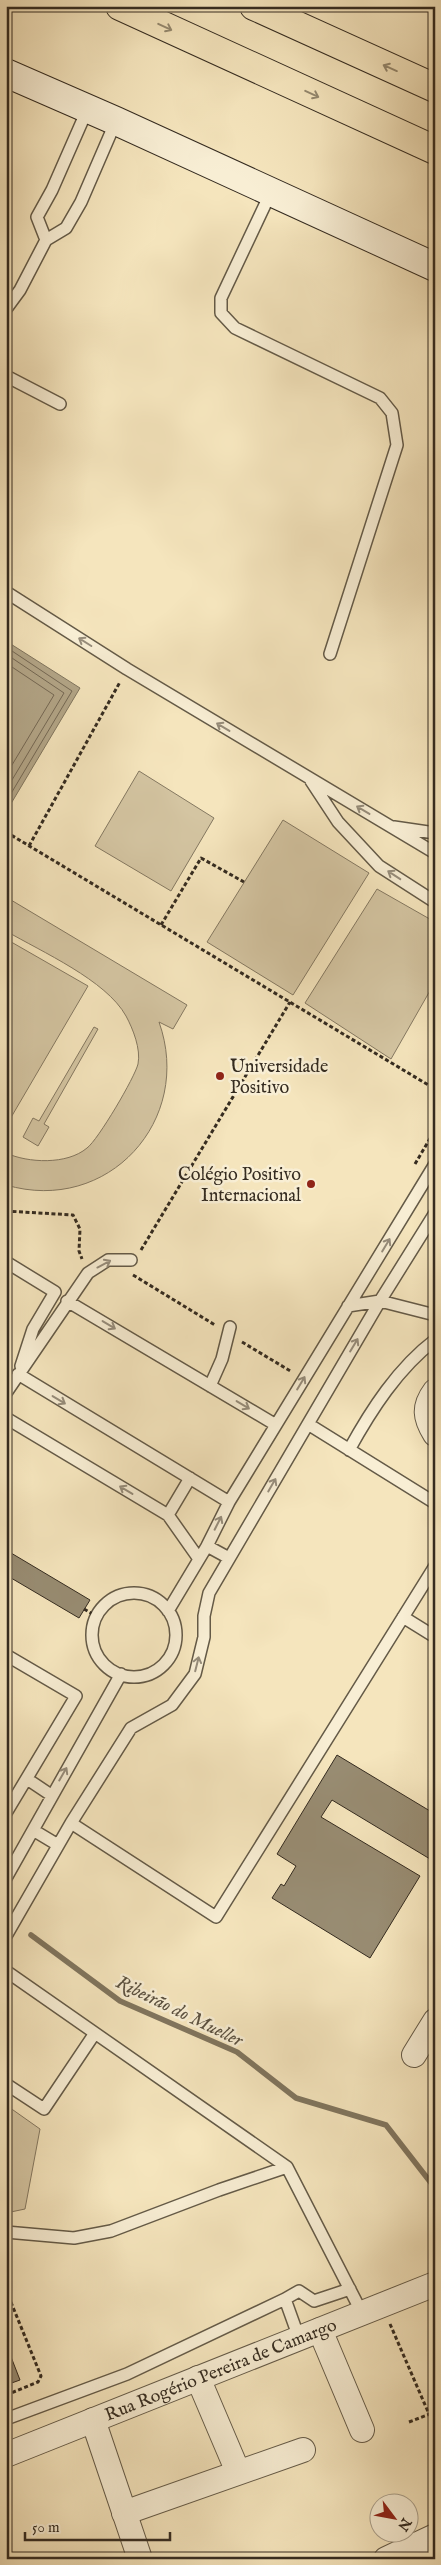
<svg xmlns="http://www.w3.org/2000/svg" width="441" height="2565" font-family="'IM FELL English',serif">
  <style>
    .green { fill: #d4c5a2; stroke: #847861 }
    .water { fill: #b3a688; stroke: #80755e }
    .lines { fill: none; stroke-linecap: round; stroke-linejoin: round }
    .shore { stroke: #746854; stroke-width: 1 }
    .stream { stroke: #80755e; stroke-width: 5.5 }
    .building { fill: #988c72; stroke: #342b20 }
    .lane-casing { stroke: #645a47; stroke-width: 14 }
    .street-casing { stroke: #645a47; stroke-width: 26 }
    .secondary-casing { stroke: #342b20; stroke-width: 30 }
    .highway-casing { stroke: #342b20; stroke-width: 30 }
    .path { stroke: #342b20; stroke-width: 3; stroke-dasharray: 4 2.5; stroke-linecap: butt }
    .lane { stroke: #f8eed4; stroke-width: 11 }
    .street { stroke: #f8eed4; stroke-width: 24 }
    .secondary { stroke: #f8eed4; stroke-width: 28 }
    .highway { stroke: #f5e5bd; stroke-width: 28 }
    .oneway { stroke: #94886e }
    .oneway2 { stroke: #968c7a }
    .poi-dot { fill: #8f2418; stroke: #f8eed4; stroke-width: 2 }
    .labels { text-anchor: middle; stroke-width: 5; stroke-linejoin: round; paint-order: stroke }
    .poi-label { font-size: 18px; fill: #342b20; stroke: #f8eed4; text-anchor: start }
    .street-label { font-size: 18px; fill: #342b20; stroke: #f8eed4 }
    .water-label { font-size: 19px; font-style: italic; fill: #5a503f; stroke: #f8eed4 }
  </style>
  <rect width="100%" height="100%" fill="#f5e5bd"/>
  <filter id="stains"><feTurbulence type="fractalNoise" baseFrequency=".004" numOctaves="4"/><feColorMatrix values="0 0 0 0 .2 0 0 0 0 .09 0 0 0 0 .02 0 0 0 .5 -.17"/></filter>
  <radialGradient id="worn" r=".72"><stop offset=".6" stop-color="#630" stop-opacity="0"/><stop offset="1" stop-color="#630" stop-opacity=".3"/></radialGradient>
  <!-- green -->
  <path class="green" d="M139,771L214,818L171,891L95,846Z
    M283,820L369,873L293,995L207,942Z
    M377,889L435,922V982L391,1059L305,1003Z
    M6,897L187,1005L173,1029L159,1022C194,1120 108,1215 6,1185V1153C28,1163 67,1165 87,1148C98,1140 135,1077 138,1064C141,1049 133,1029 126,1016C106,980 42,952 6,931Z
    M6,939L88,986L6,1126Z
    M94,1027L98,1029L44,1124L49,1127L38,1146L23,1137L33,1118L39,1121Z
    M6,2105L40,2129L25,2209L6,2213Z"/>
  <!-- water -->
  <path class="water" d="M6,641L80,688L6,812Z"/>
  <g class="lines">
    <!-- shore -->
    <path class="shore" d="M6,647L72,691L6,802
      M6,654L64,693L6,790
      M6,663L54,695L6,775"/>
    <!-- stream -->
    <path class="stream" d="M31,1935L120,2001L237,2052L296,2098L386,2125L435,2188"/>
  </g>
  <!-- building -->
  <path class="building" d="M6,1550L90,1600L79,1618L6,1575Z
    M337,1755L435,1814V1851L430,1859L332,1800L321,1817L420,1876L370,1958L272,1898L281,1884L284,1886L296,1866L277,1854Z
    M6,2344L20,2380L6,2385Z"/>
  <g class="lines">
    <!-- lane casing -->
    <g class="lane-casing">
      <path id="lane" d="M271,192L221,298V313L235,328L380,398L392,413L397,445L330,654
        M46,240L37,217L52,190L88,108
        M6,309L20,290L46,240L66,228L81,202L116,121
        M6,376L60,404
        M6,592L127,669L435,853
        M311,781L338,822L379,866L435,902
        M394,827L435,833
        M6,1262L55,1292L33,1329L21,1366
        M67,1301L276,1425
        M348,1306L380,1301L435,1213
        M435,1315L380,1301L209,1593L204,1616V1637L195,1674L172,1705L131,1728L71,1823L216,1917L435,1566
        M18,1374L229,1502
        M210,1386L222,1359L230,1327
        M6,1393L88,1273L108,1260H131
        M6,1418L168,1515L199,1559
        M308,1424L435,1503
        M349,1450C371,1410 398,1368 435,1340
        M168,1515L190,1478
        M207,1546L229,1558
        M92 1635a42 42 0 1 1 84 0a42 42 0 1 1-84 0Z
        M168,1611L207,1546L229,1502L435,1164
        M403,1617L432,1635
        M6,1655L76,1696L6,1813
        M27,1779L51,1795
        M33,1830L58,1845
        M6,1878L121,1674
        M6,1936L71,1823
        M6,1971L287,2167
        M6,2084L44,2109L95,2033
        M6,2232L74,2238L111,2231L219,2190L287,2167L362,2313
        M285,2299L299,2291L314,2301L350,2289
        M6,2419L127,2374L285,2299L299,2338"/>
    </g>
    <!-- street casing -->
    <g class="street-casing">
      <g id="street">
        <path d="M435,1391C423,1407 425,1418 435,1434"/>
        <path d="M414,2055L435,2021"/>
        <path d="M320,2330L362,2430"/>
        <path d="M198,2378L238,2472"/>
        <path d="M93,2420L140,2559"/>
        <path id="s1" d="M6,2455L435,2284"/>
        <path d="M124,2513L303,2450"/>
        <path d="M386,2559L435,2536"/>
      </g>
    </g>
    <!-- secondary casing -->
    <g class="secondary-casing">
      <path id="secondary" d="M6,73L116,121L435,267"/>
    </g>
    <!-- highway casing -->
    <g class="highway-casing">
      <path id="highway" d="M120,6L435,150
        M254,6L435,88"/>
    </g>
    <!-- path -->
    <path class="path" d="M6,832L435,1089
      M29,846L120,682
      M161,925L201,858L244,882
      M415,1164L435,1130
      M6,1211L73,1215L80,1229L79,1251L82,1259
      M141,1250L290,1002
      M133,1275L215,1325
      M242,1342L292,1372
      M84,1609L96,1616
      M6,2290L41,2376L38,2382L6,2395
      M390,2324L429,2414
      M409,2422L435,2412"/>
    <!-- lane -->
    <use href="#lane" class="lane"/>
    <!-- street -->
    <use href="#street" class="street"/>
    <!-- secondary -->
    <use href="#secondary" class="secondary"/>
    <!-- highway -->
    <use href="#highway" class="highway"/>
  </g>
  <!-- one-way arrows -->
  <defs><path id="oneway-shaft" d="M-6 0H5M1.5-3L5.5 0L1.5 3" fill="none" stroke-width="1.6" stroke-linecap="round" stroke-linejoin="round" transform="scale(1.25)"/></defs>
  <g class="oneway">
    <use href="#oneway-shaft" transform="translate(165 27) rotate(25)"/>
    <use href="#oneway-shaft" transform="translate(390 68) rotate(-156)"/>
    <use href="#oneway-shaft" transform="translate(312 94) rotate(25)"/>
  </g>
  <g class="oneway2">
    <use href="#oneway-shaft" transform="translate(85 642) rotate(-148)"/>
    <use href="#oneway-shaft" transform="translate(223 727) rotate(-149)"/>
    <use href="#oneway-shaft" transform="translate(363 810) rotate(-149)"/>
    <use href="#oneway-shaft" transform="translate(394 875) rotate(-147)"/>
    <use href="#oneway-shaft" transform="translate(386 1245) rotate(-59)"/>
    <use href="#oneway-shaft" transform="translate(104 1264) rotate(-28)"/>
    <use href="#oneway-shaft" transform="translate(109 1325) rotate(31)"/>
    <use href="#oneway-shaft" transform="translate(354 1345) rotate(-59)"/>
    <use href="#oneway-shaft" transform="translate(301 1383) rotate(-59)"/>
    <use href="#oneway-shaft" transform="translate(59 1400) rotate(31)"/>
    <use href="#oneway-shaft" transform="translate(243 1405) rotate(31)"/>
    <use href="#oneway-shaft" transform="translate(272 1485) rotate(-60)"/>
    <use href="#oneway-shaft" transform="translate(126 1490) rotate(-149)"/>
    <use href="#oneway-shaft" transform="translate(218 1523) rotate(-63)"/>
    <use href="#oneway-shaft" transform="translate(197 1664) rotate(-76)"/>
    <use href="#oneway-shaft" transform="translate(63 1774) rotate(-60)"/>
  </g>
  <!-- markers -->
  <g class="poi-dot">
    <circle cx="220" cy="1076" r="5"/>
    <circle cx="311" cy="1184" r="5"/>
  </g>
  <g class="labels">
    <!-- poi labels -->
    <g class="poi-label">
      <text x="230" y="1072">Universidade<tspan x="230" dy="21">Positivo</tspan></text>
      <text x="301" y="1180" text-anchor="end">Colégio Positivo<tspan x="301" dy="21">Internacional</tspan></text>
    </g>
    <!-- street labels -->
    <g class="street-label">
      <text dy="6" stroke="none"><textPath href="#s1" startOffset="231">Rua Rogério Pereira de Camargo</textPath></text>
    </g>
    <!-- water labels -->
    <g class="water-label">
      <text transform="translate(180 2010) rotate(26)" y="7">Ribeirão do Mueller</text>
    </g>
  </g>
  <!-- margin -->
  <rect width="441" height="2565" fill="none" stroke="#f5e5bd" stroke-width="25"/>
  <rect x="8" y="8" width="426" height="2550" fill="none" stroke="#342b20" stroke-width="2.5"/>
  <rect x="12" y="12" width="416" height="2540" fill="none" stroke="#342b20"/>
  <!-- north arrow -->
  <g transform="translate(394 2518) rotate(122)"><circle r="24" fill="#f8eed4" stroke="#aaa08c"/>
  <path d="M0-4L9 19L0 12L-9 19Z" fill="#8f2418"/>
  <text y="-8" font-size="14" font-weight="bold" text-anchor="middle" fill="#342b20">N</text>
  </g>
  <!-- scale -->
  <path d="M25 2532v8h145v-8" fill="none" stroke="#342b20" stroke-width="2.5"/>
  <text x="32" y="2532" font-size="15" fill="#342b20" stroke="#f8eed4" stroke-width="4" paint-order="stroke">50 m</text>
  <rect width="100%" height="100%" filter="url(#stains)"/>
  <rect width="100%" height="100%" fill="url(#worn)"/>
</svg>
